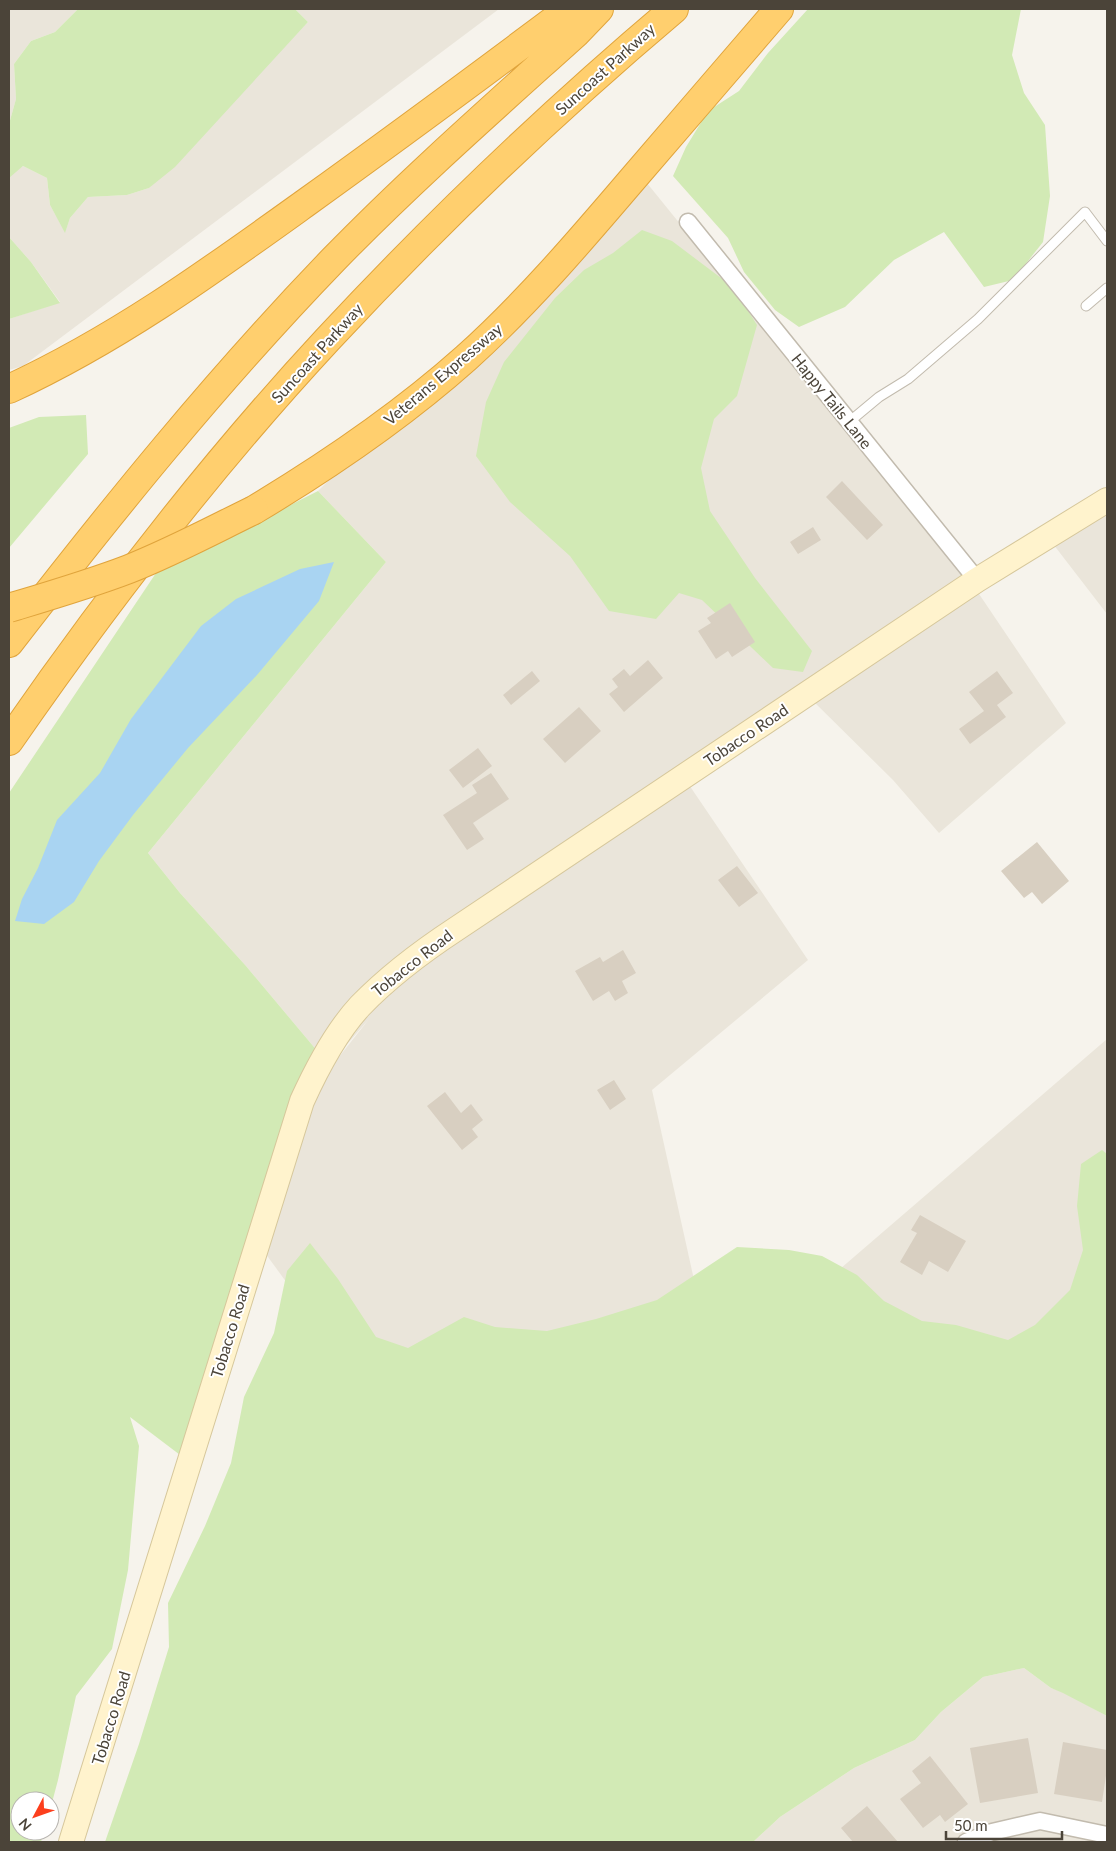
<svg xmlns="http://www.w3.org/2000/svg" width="1116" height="1851" font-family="Lato,sans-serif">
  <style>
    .residential { fill: #eae5da }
    .green { fill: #d2eab5 }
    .water { fill: #a9d4f2 }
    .building { fill: #d8cfc1 }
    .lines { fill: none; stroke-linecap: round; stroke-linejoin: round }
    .lane-casing { stroke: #c2bbae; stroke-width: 11 }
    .street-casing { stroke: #c2bbae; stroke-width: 19 }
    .secondary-casing { stroke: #d6c79b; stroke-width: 26 }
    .highway-casing { stroke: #e0a43c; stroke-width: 30 }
    .lane { stroke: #fff; stroke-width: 9 }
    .street { stroke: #fff; stroke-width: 16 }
    .secondary { stroke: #fff3cd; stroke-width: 24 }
    .highway { stroke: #ffcf6e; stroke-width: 28 }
    .highway-bridge-casing { stroke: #e0a43c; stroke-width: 30; stroke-linecap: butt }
    .highway-bridge { stroke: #ffcf6e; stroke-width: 28 }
    .labels { text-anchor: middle; stroke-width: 4; stroke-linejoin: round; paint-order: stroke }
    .street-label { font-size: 16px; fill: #4b4439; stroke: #fff }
  </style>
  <rect width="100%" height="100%" fill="#f6f3ec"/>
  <!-- residential -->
  <path class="residential" d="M9,9H78L55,32L31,41L14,64L16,99L9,124Z
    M295,9H499L23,366L9,370V319L60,302L31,262L9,237V176L23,166L47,178L50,205L65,232L70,218L88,197L127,195L149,188L308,22Z
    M638,172L975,588L1066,723L939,833L893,780L808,696L683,776L808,960L652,1090L708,1343L459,1365L335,1349L260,1246L324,1076L369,1019L329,1065L246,966L180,893L148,853L386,562L318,491Z
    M1107,502V614L1050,540Z
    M1107,1039V1583L804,1300Z
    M1024,1668L1051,1688L1063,1692L1107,1716V1842H753L780,1817L854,1768L915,1740L941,1712L983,1677Z"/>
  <!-- green -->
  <path class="green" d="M78,9H295L308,22L175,167L149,188L127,195L88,197L70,218L65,233L50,205L47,178L23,166L9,178V124L16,99L14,64L31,41L55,32Z
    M808,9H1021L1012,55L1024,93L1045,125L1050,196L1043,242L1013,280L984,287L944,232L894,260L845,307L799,327L775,310L744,272L728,238L673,176L686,147L708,111L739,91L768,53Z
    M642,230L672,241L733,287L757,325L737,396L714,419L701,468L710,511L755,578L812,651L803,672L773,668L702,600L679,593L656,619L609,611L570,556L510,502L476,456L486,402L504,362L555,298L584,270L613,253Z
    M9,237L31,262L60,303L9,319Z
    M86,415L88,454L9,548V428L39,417Z
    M318,491L386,562L148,853L180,893L246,966L329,1065L300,1120L188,1461L130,1417L139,1446L128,1570L112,1649L76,1696L58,1780L50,1810V1801H20V1831H44L41,1842H9V793L156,573Z
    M1102,1150L1107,1154V1716L1063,1693L1051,1688L1024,1668L983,1677L941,1712L915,1740L854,1768L780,1817L753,1842H105L139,1744L169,1647L168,1603L205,1526L231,1463L244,1397L274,1333L287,1271L310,1243L338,1279L376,1337L408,1348L464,1317L495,1327L547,1331L596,1319L657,1300L737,1247L789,1250L822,1256L857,1275L884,1301L922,1321L956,1325L1008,1340L1035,1325L1070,1290L1083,1250L1077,1206L1081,1164Z"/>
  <!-- water -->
  <path class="water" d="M334,562L319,601L257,675L188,748L133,815L99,861L74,902L44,924L15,921L22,899L38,868L57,820L100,773L131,719L201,626L236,599L300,569Z"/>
  <!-- building -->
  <path class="building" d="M842,481L883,525L867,540L826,497Z
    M813,527L821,540L798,554L790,542Z
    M730,603L755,642L732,657L728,651L716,659L698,631L711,623L707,618Z
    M648,660L663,678L624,712L609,694L618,687L612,679L624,669L630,676Z
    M532,671L540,681L511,705L503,695Z
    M997,671L1013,693L997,705L1006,717L970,744L959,729L984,711L969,692Z
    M579,707L601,731L565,763L543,739Z
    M478,748L492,766L463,788L449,770Z
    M491,773L509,799L473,823L484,839L467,850L443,815L477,793L472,785Z
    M1037,842L1069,881L1042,904L1032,892L1024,898L1001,871Z
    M737,866L758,893L739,907L718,880Z
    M623,950L636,973L622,981L628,993L615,1001L609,991L593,1001L575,971L600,957L603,962Z
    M614,1080L626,1099L610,1110L597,1090Z
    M445,1092L461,1113L471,1104L483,1120L472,1129L478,1137L462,1150L427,1106Z
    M920,1215L966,1241L948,1272L929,1261L922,1275L900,1262L917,1233L911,1230Z
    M1028,1738L1038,1793L980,1803L970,1748Z
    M1063,1742L1107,1750V1769L1102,1802L1054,1794Z
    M930,1756L968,1804L945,1822L940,1815L923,1828L900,1799L921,1783L912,1771Z
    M867,1806L898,1842H853L841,1828Z"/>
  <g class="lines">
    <!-- lane casing -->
    <g class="lane-casing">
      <path id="lane" d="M1086,306L1107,288
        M849,422L879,397L908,379L978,319L1085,212L1107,241"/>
    </g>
    <!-- street casing -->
    <g class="street-casing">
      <path id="street" d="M688,222L977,580
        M966,1842L992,1832L1040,1821L1107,1835"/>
    </g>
    <!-- secondary casing -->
    <g class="secondary-casing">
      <path id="secondary" d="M71,1842L302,1101C317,1068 335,1033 360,1006C389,976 421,952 456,929L977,580L1107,500"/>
    </g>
    <!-- highway casing -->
    <g class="highway-casing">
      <path id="highway" d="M9,389C117,339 208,273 304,204C393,140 481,75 569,9
        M254,510C329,465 401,416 466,358C526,304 579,242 631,181C680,124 730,66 779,9
        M9,643C112,510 217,380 334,259C411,180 494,107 576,33L599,9
        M9,741C106,601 211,465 328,339C436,223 552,112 674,9"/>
    </g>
    <!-- lane -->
    <use href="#lane" class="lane"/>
    <!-- street -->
    <use href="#street" class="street"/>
    <!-- secondary -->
    <use href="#secondary" class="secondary"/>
    <!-- highway -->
    <use href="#highway" class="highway"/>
    <!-- highway-bridge casing -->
    <g class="highway-bridge-casing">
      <path id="highway-bridge" d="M9,608C49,596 90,584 129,569C172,552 213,530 254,510"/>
    </g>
    <!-- highway-bridge -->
    <use href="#highway-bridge" class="highway-bridge"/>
  </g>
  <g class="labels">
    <!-- street labels -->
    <g class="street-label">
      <text transform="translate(605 69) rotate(-42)" y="6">Suncoast Parkway</text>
      <text transform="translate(317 353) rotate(-48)" y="6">Suncoast Parkway</text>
      <text transform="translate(443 374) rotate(-40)" y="6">Veterans Expressway</text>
      <text transform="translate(832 401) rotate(51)" y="6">Happy Tails Lane</text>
      <text transform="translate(746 735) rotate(-34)" y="6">Tobacco Road</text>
      <text transform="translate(412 963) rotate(-38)" y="6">Tobacco Road</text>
      <text transform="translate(230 1331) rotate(-73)" y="6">Tobacco Road</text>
      <text transform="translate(111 1718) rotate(-73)" y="6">Tobacco Road</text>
    </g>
  </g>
  <!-- border -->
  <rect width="1116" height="1851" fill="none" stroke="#4b4439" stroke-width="20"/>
  <!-- north arrow -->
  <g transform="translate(35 1816) rotate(229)"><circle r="24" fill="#ffffff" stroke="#b7b4b0"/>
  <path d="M0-4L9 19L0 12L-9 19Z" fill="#fc3f1d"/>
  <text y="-8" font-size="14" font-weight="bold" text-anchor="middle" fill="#4b4439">N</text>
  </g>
  <!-- scale -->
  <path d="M946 1831v8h116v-8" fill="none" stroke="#4b4439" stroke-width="2.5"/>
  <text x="954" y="1831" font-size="15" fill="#4b4439" stroke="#ffffff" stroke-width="4" paint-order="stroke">50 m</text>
</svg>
